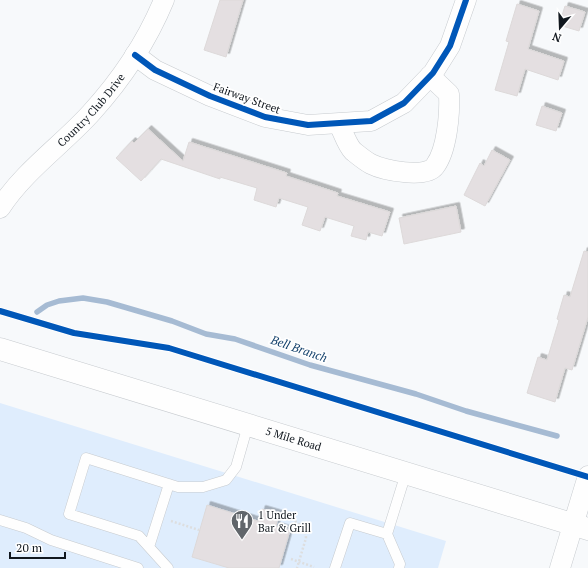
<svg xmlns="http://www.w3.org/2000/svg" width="588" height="568" font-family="'PT Serif',serif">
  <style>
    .green { fill: #dfedfd }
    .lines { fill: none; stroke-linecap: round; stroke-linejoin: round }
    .stream { stroke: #a6bbd3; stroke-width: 5.5 }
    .building { fill: #e4dfe1; stroke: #ddd9d9; filter: url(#shadow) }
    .lane-casing { stroke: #c7cbcf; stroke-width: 11 }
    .street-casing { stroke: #c7cbcf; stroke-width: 21 }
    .secondary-casing { stroke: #c7cbcf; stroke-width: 23 }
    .path { stroke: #dddedf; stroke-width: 2.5; stroke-dasharray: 2 2; stroke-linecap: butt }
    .lane { stroke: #fefefe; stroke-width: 10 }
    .street { stroke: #fefefe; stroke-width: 20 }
    .secondary { stroke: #fefefe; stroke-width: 22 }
    .cycleway-casing { stroke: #fff; stroke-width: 8 }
    .cycleway { stroke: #0057b8; stroke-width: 6 }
    .labels { text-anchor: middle; stroke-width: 3.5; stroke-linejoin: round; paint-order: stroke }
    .street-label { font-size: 11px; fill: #10171e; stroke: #fff }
    .poi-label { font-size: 11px; fill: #10171e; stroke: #fff; text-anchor: start }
    .water-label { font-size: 12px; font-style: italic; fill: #12406b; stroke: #fff }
  </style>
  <defs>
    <filter id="shadow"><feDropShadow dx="3.5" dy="-3.5" stdDeviation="0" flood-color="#0004"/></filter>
  </defs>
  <rect width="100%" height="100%" fill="#f7f9fb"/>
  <!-- green -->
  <path class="green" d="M0,403L446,541L438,568H0Z"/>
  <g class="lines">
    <!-- stream -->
    <path class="stream" d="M37,312L47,305L59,301L83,298L107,302L172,321L206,334L235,339L310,365L416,394L466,411L557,436"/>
  </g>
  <!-- building -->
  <path class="building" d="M220,0H243L226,57L204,50Z
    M517,4L539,11L528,49L564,61L558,80L525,69L517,96L495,90L509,42L506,41Z
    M565,6L585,12L579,31L559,25Z
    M542,106L562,113L556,131L536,125Z
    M148,129L183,161L189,142L287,173L286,176L338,193L337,196L390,212L382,236L368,232L366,240L351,236L354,226L325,217L320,231L302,225L308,207L279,198L276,207L254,200L257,188L220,177V179L161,159L141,181L116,158L132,141L134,143Z
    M492,150L510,160L485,206L464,195L480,163L484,166Z
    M456,206L461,232L404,244L399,218Z
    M584,251L588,252V317L572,370L565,368L555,402L527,393L538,357L547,360L559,320L557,319L564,295L570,297Z
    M207,505L258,521L262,509L279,514L276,526L290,530L279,568H229L192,557Z"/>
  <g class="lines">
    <!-- lane casing -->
    <g class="lane-casing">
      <path id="lane" d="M0,520L26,528L51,540L138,568
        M149,547L169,484
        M168,568L139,536L69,514L86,458L178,487H203L226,480L236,467L248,425
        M335,568L350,523L387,534
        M399,568L400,564L387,534L406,473"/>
    </g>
    <!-- street casing -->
    <g class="street-casing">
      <g id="street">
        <path d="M135,55L155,70L210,96L265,117L308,125L371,121L404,103L433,73L450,46L466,0"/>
        <path d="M339,124C343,132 347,145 353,151C358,155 365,161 371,164C383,170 426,179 435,166C447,150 450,114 449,94L430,76"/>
        <path id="s1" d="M0,208C24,171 62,145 91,113C121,80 147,41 164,0"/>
        <path d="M560,568L588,476"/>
      </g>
    </g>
    <!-- secondary casing -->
    <g class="secondary-casing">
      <g id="secondary">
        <path id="s2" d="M0,349L588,529"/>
      </g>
    </g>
    <!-- path -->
    <path class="path" d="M171,521L199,530
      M295,521L305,529L306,538L297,568
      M291,559L314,567"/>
    <!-- lane -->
    <use href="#lane" class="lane"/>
    <!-- street -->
    <use href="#street" class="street"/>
    <!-- secondary -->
    <use href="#secondary" class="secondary"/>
    <!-- cycleway casing -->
    <g class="cycleway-casing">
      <path id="cycleway" d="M135,55L155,70L210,96L265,117L308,125L371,121L404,103L433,73L450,46L466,0
        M0,311L74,333L169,348L588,477"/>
    </g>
    <!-- cycleway -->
    <use href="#cycleway" class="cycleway"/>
  </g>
  <!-- icons -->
  <defs>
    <g id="restaurant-pin" transform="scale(1.15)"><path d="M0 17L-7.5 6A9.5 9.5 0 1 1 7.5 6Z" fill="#61666b" stroke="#fff"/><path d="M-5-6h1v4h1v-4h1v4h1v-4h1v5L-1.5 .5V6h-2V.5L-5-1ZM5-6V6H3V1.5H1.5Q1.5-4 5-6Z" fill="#fff"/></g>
  </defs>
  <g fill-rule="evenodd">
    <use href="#restaurant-pin" x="242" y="521"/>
  </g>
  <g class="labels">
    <!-- street labels -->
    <g class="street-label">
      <text transform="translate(247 98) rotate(20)" y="4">Fairway Street</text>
      <text dy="4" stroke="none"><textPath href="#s1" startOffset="134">Country Club Drive</textPath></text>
      <text dy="4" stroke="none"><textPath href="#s2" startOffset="307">5 Mile Road</textPath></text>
    </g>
    <!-- poi labels -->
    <g class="poi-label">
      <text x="258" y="519">1 Under<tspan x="258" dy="13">Bar &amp; Grill</tspan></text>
    </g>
    <!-- water labels -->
    <g class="water-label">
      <text transform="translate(299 349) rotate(19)" y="4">Bell Branch</text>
    </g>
  </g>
  <!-- north arrow -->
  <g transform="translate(560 28) rotate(199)" stroke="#ffffff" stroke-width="3" paint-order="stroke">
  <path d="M0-3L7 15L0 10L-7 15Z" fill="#10171e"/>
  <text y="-6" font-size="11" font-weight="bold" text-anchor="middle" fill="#10171e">N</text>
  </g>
  <!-- scale -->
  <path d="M10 552v6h55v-6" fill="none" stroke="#10171e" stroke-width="2"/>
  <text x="16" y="552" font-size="12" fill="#10171e" stroke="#ffffff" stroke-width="3" paint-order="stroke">20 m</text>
</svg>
